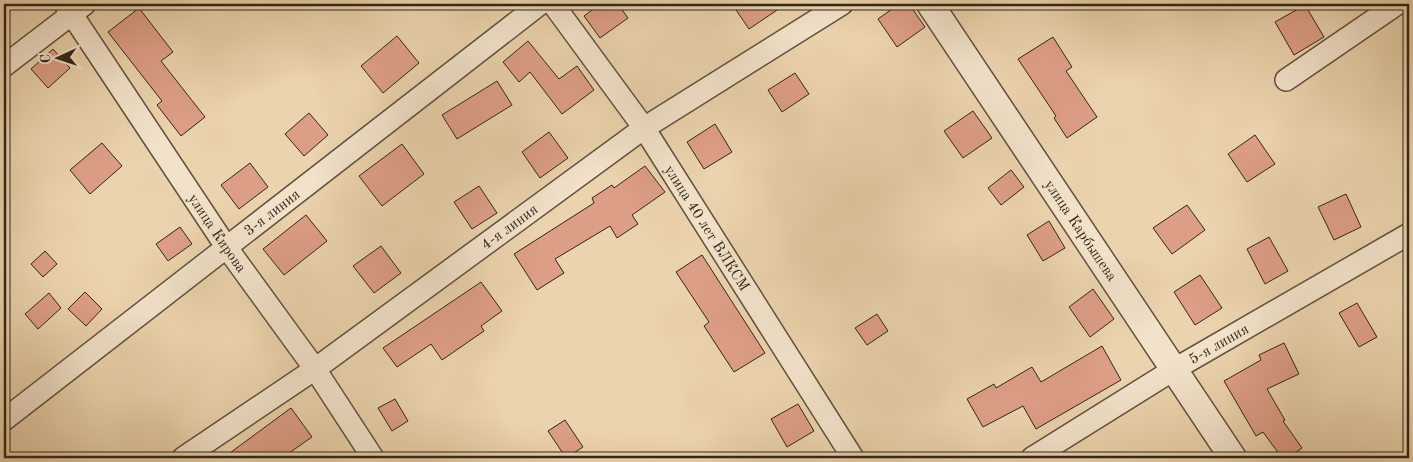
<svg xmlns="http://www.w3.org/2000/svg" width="1413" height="462" font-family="'Old Standard TT',serif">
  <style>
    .building { fill: #dd9e86; stroke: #322619 }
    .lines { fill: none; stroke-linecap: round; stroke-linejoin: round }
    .minor-casing { stroke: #60513e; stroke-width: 24 }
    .tertiary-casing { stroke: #60513e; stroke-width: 29 }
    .minor { stroke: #f2e2ca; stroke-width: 21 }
    .tertiary { stroke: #f2e2ca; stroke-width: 26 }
    .labels { text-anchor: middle; stroke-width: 4.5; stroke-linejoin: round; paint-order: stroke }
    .street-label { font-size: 15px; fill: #322619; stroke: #f2e2ca }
  </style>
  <rect width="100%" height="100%" fill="#ebd3ad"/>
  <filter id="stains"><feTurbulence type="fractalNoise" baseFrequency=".004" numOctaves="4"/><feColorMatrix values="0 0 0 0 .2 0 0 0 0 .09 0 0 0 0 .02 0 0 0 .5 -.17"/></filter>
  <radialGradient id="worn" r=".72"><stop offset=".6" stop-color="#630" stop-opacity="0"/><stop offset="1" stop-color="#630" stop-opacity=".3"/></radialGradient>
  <!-- building -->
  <path class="building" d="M600,4H618L628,18L600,38L584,16Z
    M732,4H786L749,29Z
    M899,4H909L925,27L897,47L878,19Z
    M1305,5L1324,37L1294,55L1275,22Z
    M139,8L173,52L161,61L205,117L181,136L157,105L162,101L108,32Z
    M397,36L419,63L383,93L361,66Z
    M1053,37L1072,67L1066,71L1097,117L1067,138L1054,118L1056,116L1018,59Z
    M528,41L559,79L577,66L594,90L562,114L530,72L519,82L503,62Z
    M53,49L70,68L48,88L31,69Z
    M795,73L809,94L782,112L768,90Z
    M497,81L512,105L457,139L442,115Z
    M973,111L992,138L963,158L944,131Z
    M309,113L328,135L304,156L285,134Z
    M715,124L732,152L704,169L687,142Z
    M549,132L568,158L540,178L522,152Z
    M1255,135L1275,164L1247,182L1228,154Z
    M102,143L122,166L90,194L70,170Z
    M402,144L424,174L382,206L359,176Z
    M250,163L268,187L239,209L221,185Z
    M645,166L665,192L632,215L638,224L617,238L610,226L555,259L564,273L537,290L514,254L594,203L592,198L612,185L614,188Z
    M1011,170L1024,187L1001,205L988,188Z
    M479,186L497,213L472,229L454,202Z
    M1346,194L1361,227L1334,240L1318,207Z
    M1187,205L1205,230L1172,254L1153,228Z
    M306,215L327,241L284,275L263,249Z
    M1049,221L1065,248L1043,261L1027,235Z
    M180,227L192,244L168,261L156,244Z
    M1269,237L1288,271L1265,284L1247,249Z
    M381,246L401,273L374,293L353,266Z
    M45,251L57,264L43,277L31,264Z
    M702,255L765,353L734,372L704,326L709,322L676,272Z
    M1200,275L1222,308L1195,325L1174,292Z
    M481,282L502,311L481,326L484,331L442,360L431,344L397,367L383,348Z
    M1093,289L1114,319L1090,337L1069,307Z
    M85,292L102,309L86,326L68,309Z
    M49,293L61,308L38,329L25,314Z
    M1357,303L1377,337L1359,347L1339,313Z
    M877,314L888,331L867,345L855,328Z
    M1284,343L1299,374L1267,389L1285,420L1283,421L1302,448L1288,458H1282L1263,432L1256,436L1224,381L1261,360L1259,355Z
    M1102,346L1121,380L1036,429L1023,406L983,427L967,399L994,384L996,388L1032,367L1041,382Z
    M395,399L408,421L392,431L378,408Z
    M798,404L814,431L787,447L771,419Z
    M291,408L312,437L282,458H223Z
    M565,420L583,447L566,458L548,431Z"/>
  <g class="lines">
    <!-- minor casing -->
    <g class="minor-casing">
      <g id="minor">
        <path id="s1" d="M65,4L227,248L315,369L373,458"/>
        <path id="s2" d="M553,4L644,128L853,458"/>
        <path d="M4,66L85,4"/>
        <path d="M1286,80L1397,4"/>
        <path id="s3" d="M4,420L540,4"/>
        <path id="s4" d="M183,458L315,369L644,128L842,4"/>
        <path id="s5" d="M1032,458L1173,370L1409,234"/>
      </g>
    </g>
    <!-- tertiary casing -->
    <g class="tertiary-casing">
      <g id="tertiary">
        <path id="s6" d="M930,4L1233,458"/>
      </g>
    </g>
    <!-- minor -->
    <use href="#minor" class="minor"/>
    <!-- tertiary -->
    <use href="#tertiary" class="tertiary"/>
  </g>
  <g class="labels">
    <!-- street labels -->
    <g class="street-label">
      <text dy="5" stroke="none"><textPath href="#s3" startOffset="339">3-я линия</textPath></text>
      <text dy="5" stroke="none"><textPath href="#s4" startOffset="400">4-я линия</textPath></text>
      <text dy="5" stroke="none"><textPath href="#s2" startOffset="272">улица 40 лет ВЛКСМ</textPath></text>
      <text dy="5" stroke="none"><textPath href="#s6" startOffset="272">улица Карбышева</textPath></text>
      <text dy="5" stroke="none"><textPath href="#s1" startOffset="275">улица Кирова</textPath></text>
      <text dy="5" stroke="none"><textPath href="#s5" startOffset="219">5-я линия</textPath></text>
    </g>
  </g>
  <!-- margin -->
  <rect width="1413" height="462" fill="none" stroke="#ebd3ad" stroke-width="20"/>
  <rect x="5" y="5" width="1403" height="452" fill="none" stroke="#322619" stroke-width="2.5"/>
  <rect x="10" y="10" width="1393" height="442" fill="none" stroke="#322619"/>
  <!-- north arrow -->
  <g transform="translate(58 58) rotate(267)" stroke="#f2e2ca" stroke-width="4" paint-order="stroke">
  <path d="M0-4L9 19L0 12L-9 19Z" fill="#322619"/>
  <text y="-8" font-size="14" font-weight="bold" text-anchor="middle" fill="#322619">С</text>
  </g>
  <rect width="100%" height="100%" filter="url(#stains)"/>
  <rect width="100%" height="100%" fill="url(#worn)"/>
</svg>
